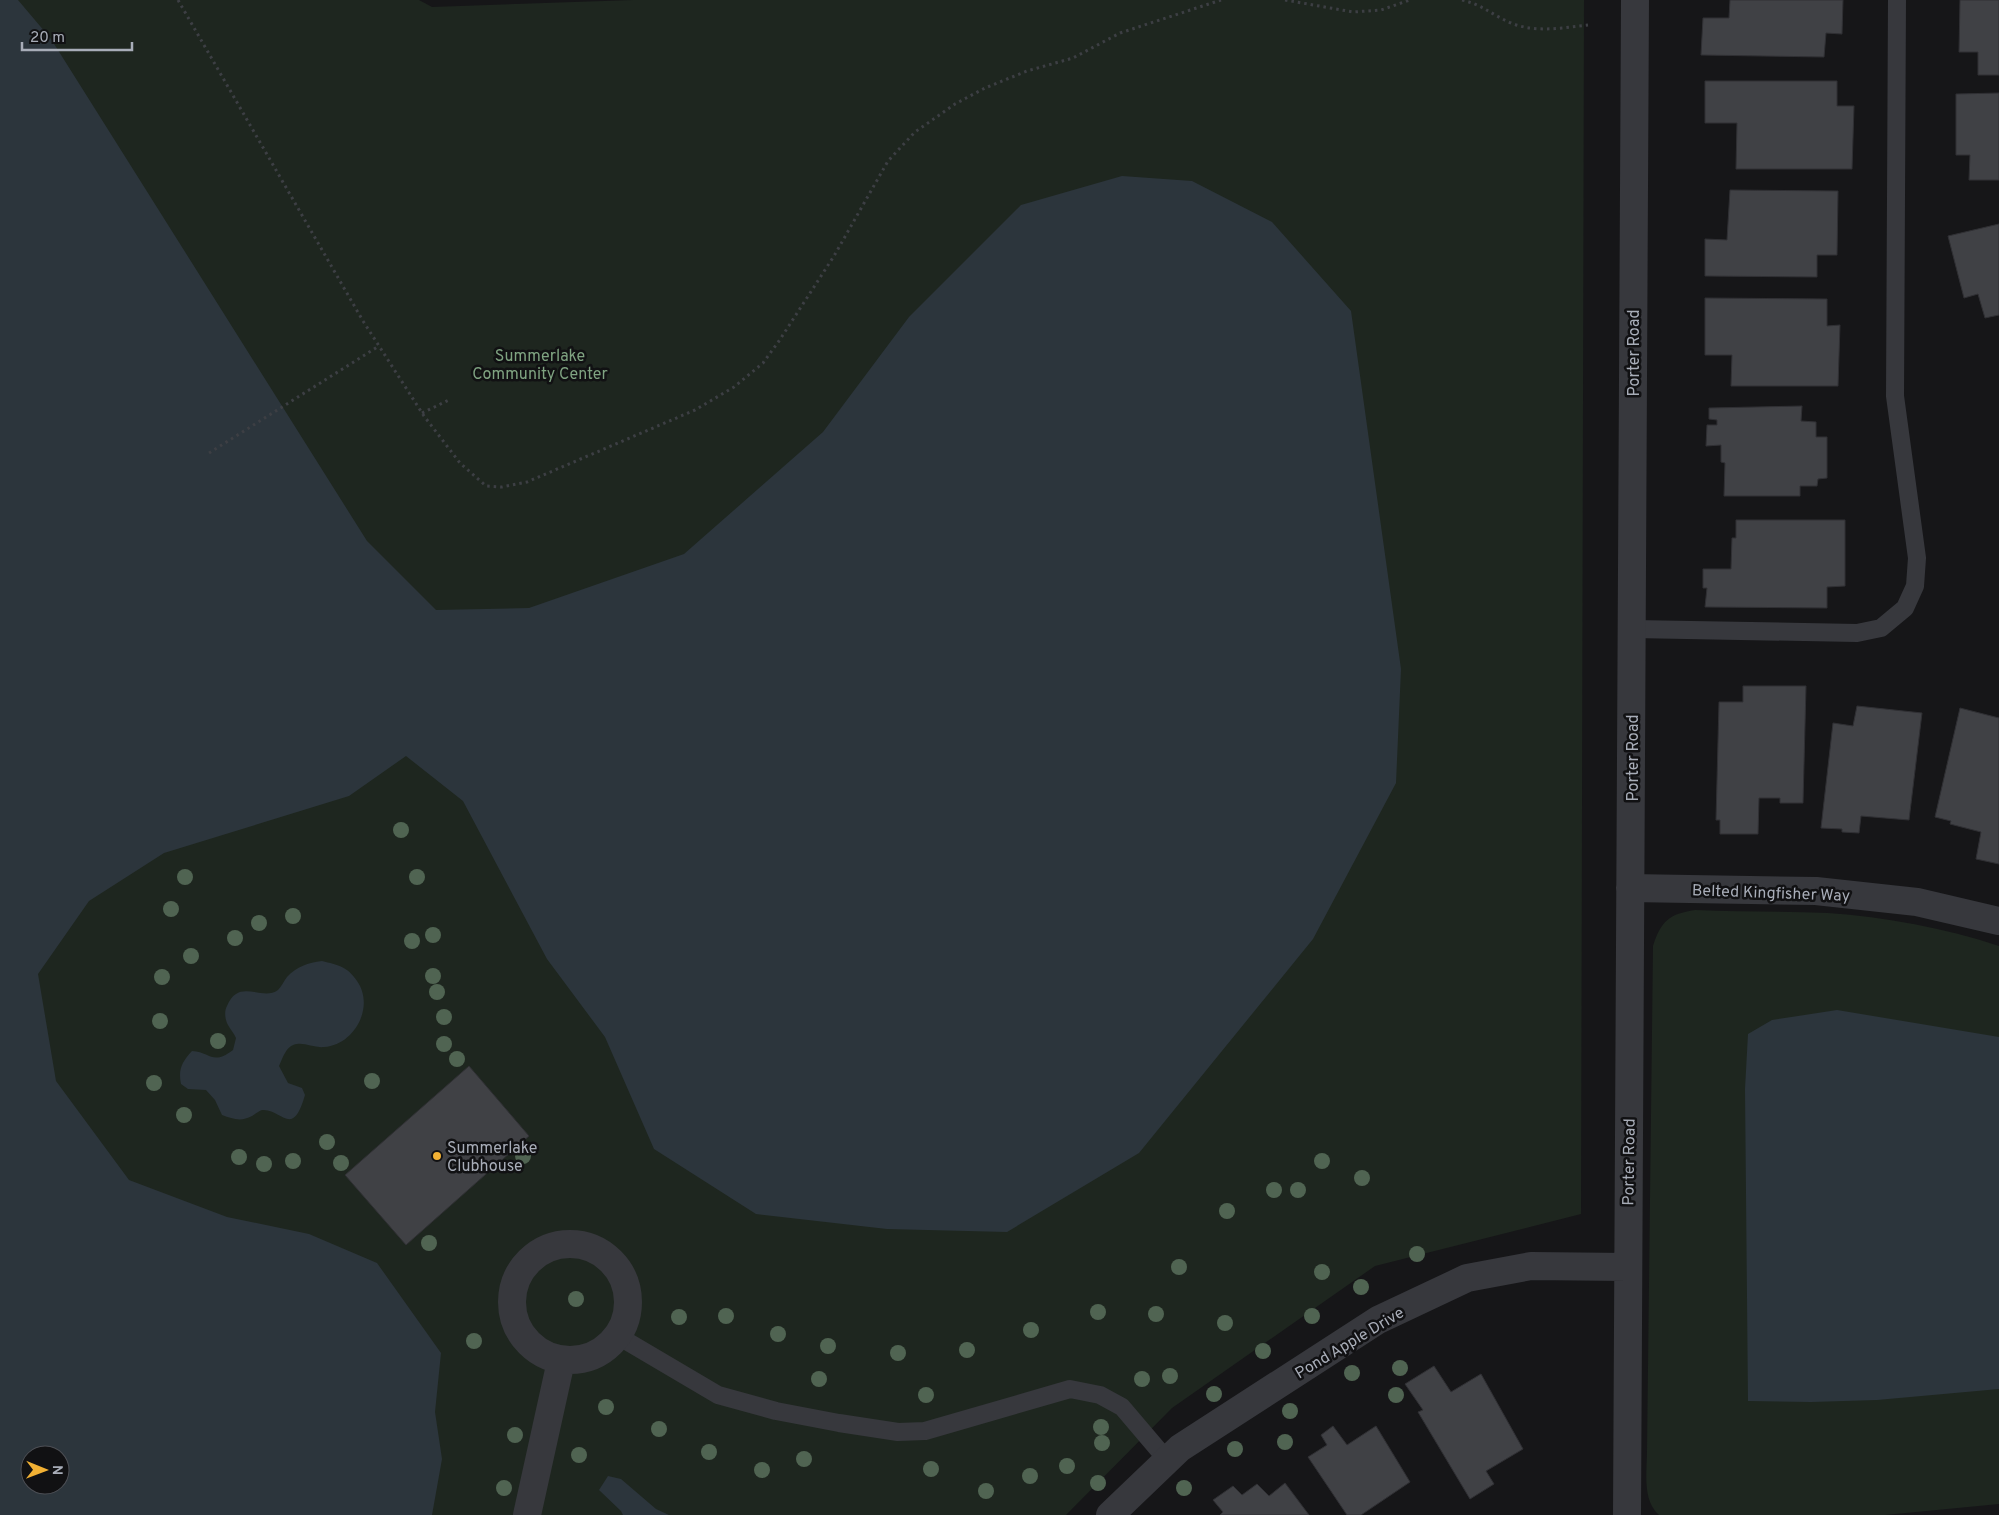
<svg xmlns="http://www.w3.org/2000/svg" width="1999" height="1515" font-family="Overpass,sans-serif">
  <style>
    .green { fill: #1e261f; fill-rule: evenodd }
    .water { fill: #2c353c; fill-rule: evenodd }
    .building { fill: #404145; stroke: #303034 }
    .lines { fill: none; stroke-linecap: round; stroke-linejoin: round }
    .path { stroke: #3d3f44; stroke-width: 3; stroke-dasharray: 2.5 4; stroke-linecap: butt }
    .service { stroke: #37383d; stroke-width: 18 }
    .minor { stroke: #37383d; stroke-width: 28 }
    .tree { fill: #506452 }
    .poi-dot { fill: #f2b134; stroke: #111113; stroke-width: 2 }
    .labels { text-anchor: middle; stroke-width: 5; stroke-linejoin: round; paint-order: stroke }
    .street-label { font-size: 16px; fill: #a8adb8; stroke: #111113 }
    .park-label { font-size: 16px; fill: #7fa381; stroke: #111113 }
    .poi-label { font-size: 16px; fill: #a8adb8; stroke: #111113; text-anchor: start }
  </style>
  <rect width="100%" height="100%" fill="#161618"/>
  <!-- green -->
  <path class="green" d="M0,0H419L432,7L633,0H1584L1581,1214L1375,1266L1172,1408L1066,1515H0ZM30,1455H60V1485H30Z
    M1695,910C1739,912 1784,911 1828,913C1885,917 1945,928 1999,946V1504L1885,1515H1659C1642,1500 1647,1472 1647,1451L1653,946C1661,921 1669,914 1695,910Z"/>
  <!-- water -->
  <path class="water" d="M0,0H18L51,39L367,541L436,610L529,608L684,554L823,432L909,317L1021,205L1122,176L1192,181L1272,222L1351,311L1401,669L1396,783L1313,939L1139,1153L1007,1232L887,1229L756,1214L654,1149L605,1037L547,959L463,801L406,756L349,796L164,853L89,901L38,974L56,1081L129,1180L227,1217L309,1234L377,1263L441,1353L435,1412L442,1459L432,1515H0ZM30,1455H60V1485H30Z
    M322,961C338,965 347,966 357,981C375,1006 355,1045 324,1047C315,1048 306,1043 297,1044C286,1045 283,1058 279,1066L288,1083L302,1088L305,1095C292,1140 282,1108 262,1110C259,1111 255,1114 252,1116C241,1122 233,1119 222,1115L215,1100L206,1090L188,1089L181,1084C178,1069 182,1062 192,1051C211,1052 212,1066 233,1050L236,1038C234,1033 230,1029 228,1025C225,1020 224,1011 227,1006C239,977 262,1002 278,990C281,987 284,981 287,977C297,966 308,963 322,961Z
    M1837,1010L1999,1037V1389L1877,1400L1811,1402L1748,1401L1745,1089L1748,1034L1772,1020Z
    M608,1476L621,1479L656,1509L669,1515H623L621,1511L599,1490Z"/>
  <!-- building -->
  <path class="building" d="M1730,0H1843L1842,34L1826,33L1824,57L1701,55L1703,18H1729Z
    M1960,0H1999V75H1978V52H1959Z
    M1705,81H1837V106H1854L1852,169H1736L1737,123H1705Z
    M1999,93V180H1969L1970,155H1956V94Z
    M1730,190L1838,191L1837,255H1817V277L1705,276V239L1727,240Z
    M1999,224V315L1985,318L1978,294L1964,298L1948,236Z
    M1705,298L1827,299V326L1840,325L1838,386H1731L1732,355H1705Z
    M1802,406L1801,421L1816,422V437H1827V478L1818,479L1817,486H1800V496H1724L1725,463L1721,462V445L1706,446L1707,425H1717V420L1709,419V408Z
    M1736,520H1845V586L1827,587V608L1705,607L1707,588H1703V569H1731L1732,538H1736Z
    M1743,686H1806L1803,803H1780V798H1759L1758,834H1720V820H1716L1719,702H1743Z
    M1857,706L1922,713L1909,820L1861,816L1859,833L1842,832V829L1821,828L1833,723L1853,726Z
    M1960,708L1999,718V864L1976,859L1981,832L1950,824L1951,821L1935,817Z
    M469,1066L529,1136L406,1245L345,1175Z
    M1434,1366L1451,1392L1481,1374L1523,1449L1486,1471L1494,1484L1470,1499L1418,1412L1423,1410L1405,1384Z
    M1333,1426L1347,1445L1376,1426L1410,1482L1361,1515H1347L1308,1457L1327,1445L1321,1435Z
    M1285,1483L1309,1515H1220L1223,1512L1213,1500L1233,1486L1242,1495L1257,1484L1269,1496Z"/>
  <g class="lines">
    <!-- path -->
    <path class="path" d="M178,0L363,321L424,416L460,463L486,486L502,487L527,482L695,410L734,387L763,363L779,341L834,256L888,161L915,132L955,104L985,88L1027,71L1073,58L1120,33L1221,0
      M1285,0L1353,12L1381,10L1410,0
      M1462,0C1483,5 1492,15 1511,23C1535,33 1562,28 1588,25
      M422,413L451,399
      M209,453L379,346"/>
    <!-- service -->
    <path class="service" d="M1633,629L1857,633L1881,628L1905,608L1915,586L1917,558L1895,396L1897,0
      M618,1336L718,1395L776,1411L839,1423L898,1432L925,1431L1070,1389L1100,1395L1122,1407L1167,1460"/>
    <!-- minor -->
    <path class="minor" d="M1630,888L1816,891L1917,902L1999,921
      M512 1302a58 58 0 1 1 116 0a58 58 0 1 1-116 0Z
      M527,1515L561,1361
      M1110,1515L1180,1448L1378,1320L1467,1278L1531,1266L1627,1267
      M1627,1515L1635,0"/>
  </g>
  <!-- trees -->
  <g class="tree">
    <circle cx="401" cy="830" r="8"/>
    <circle cx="185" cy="877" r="8"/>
    <circle cx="417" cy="877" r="8"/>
    <circle cx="171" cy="909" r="8"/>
    <circle cx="293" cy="916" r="8"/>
    <circle cx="259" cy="923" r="8"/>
    <circle cx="433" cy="935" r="8"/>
    <circle cx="235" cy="938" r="8"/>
    <circle cx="412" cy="941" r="8"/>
    <circle cx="191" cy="956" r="8"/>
    <circle cx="433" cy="976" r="8"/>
    <circle cx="162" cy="977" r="8"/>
    <circle cx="437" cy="992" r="8"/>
    <circle cx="444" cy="1017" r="8"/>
    <circle cx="160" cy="1021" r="8"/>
    <circle cx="218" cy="1041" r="8"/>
    <circle cx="444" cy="1044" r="8"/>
    <circle cx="457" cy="1059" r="8"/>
    <circle cx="372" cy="1081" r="8"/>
    <circle cx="154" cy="1083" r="8"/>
    <circle cx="184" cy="1115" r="8"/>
    <circle cx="327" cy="1142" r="8"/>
    <circle cx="523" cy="1156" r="8"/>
    <circle cx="239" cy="1157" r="8"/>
    <circle cx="293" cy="1161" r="8"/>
    <circle cx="1322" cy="1161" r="8"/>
    <circle cx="341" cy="1163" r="8"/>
    <circle cx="264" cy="1164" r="8"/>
    <circle cx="1362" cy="1178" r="8"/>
    <circle cx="1274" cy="1190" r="8"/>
    <circle cx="1298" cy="1190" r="8"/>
    <circle cx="1227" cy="1211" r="8"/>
    <circle cx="429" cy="1243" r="8"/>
    <circle cx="1417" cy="1254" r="8"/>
    <circle cx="1179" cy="1267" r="8"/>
    <circle cx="1322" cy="1272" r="8"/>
    <circle cx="1361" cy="1287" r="8"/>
    <circle cx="576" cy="1299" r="8"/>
    <circle cx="1098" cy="1312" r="8"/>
    <circle cx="1156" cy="1314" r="8"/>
    <circle cx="726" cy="1316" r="8"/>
    <circle cx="1312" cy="1316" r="8"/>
    <circle cx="679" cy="1317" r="8"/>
    <circle cx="1225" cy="1323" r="8"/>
    <circle cx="1031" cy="1330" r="8"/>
    <circle cx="778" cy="1334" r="8"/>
    <circle cx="474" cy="1341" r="8"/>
    <circle cx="828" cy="1346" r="8"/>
    <circle cx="967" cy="1350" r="8"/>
    <circle cx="1263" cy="1351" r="8"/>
    <circle cx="898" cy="1353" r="8"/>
    <circle cx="1400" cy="1368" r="8"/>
    <circle cx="1352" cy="1373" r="8"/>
    <circle cx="1170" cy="1376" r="8"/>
    <circle cx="819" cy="1379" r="8"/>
    <circle cx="1142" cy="1379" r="8"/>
    <circle cx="1214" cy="1394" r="8"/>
    <circle cx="926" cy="1395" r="8"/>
    <circle cx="1396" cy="1395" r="8"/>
    <circle cx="606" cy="1407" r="8"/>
    <circle cx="1290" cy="1411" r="8"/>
    <circle cx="1101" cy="1427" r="8"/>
    <circle cx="659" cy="1429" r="8"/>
    <circle cx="515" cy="1435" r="8"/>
    <circle cx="1285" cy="1442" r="8"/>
    <circle cx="1102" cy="1443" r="8"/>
    <circle cx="1235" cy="1449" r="8"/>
    <circle cx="709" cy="1452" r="8"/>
    <circle cx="579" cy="1455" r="8"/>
    <circle cx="804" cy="1459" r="8"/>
    <circle cx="1067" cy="1466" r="8"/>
    <circle cx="931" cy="1469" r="8"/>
    <circle cx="762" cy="1470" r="8"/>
    <circle cx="1030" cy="1476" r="8"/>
    <circle cx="1098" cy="1483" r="8"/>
    <circle cx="504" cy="1488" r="8"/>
    <circle cx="1184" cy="1488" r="8"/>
    <circle cx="986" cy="1491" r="8"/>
  </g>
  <!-- markers -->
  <circle class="poi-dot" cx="437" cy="1156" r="5"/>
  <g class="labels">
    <!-- street labels -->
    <g class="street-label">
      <text transform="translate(1633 353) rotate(-90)" y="6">Porter Road</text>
      <text transform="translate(1632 758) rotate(-90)" y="6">Porter Road</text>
      <text transform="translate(1771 892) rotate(2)" y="6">Belted Kingfisher Way</text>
      <text transform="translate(1628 1162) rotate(-89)" y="6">Porter Road</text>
      <text transform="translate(1349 1342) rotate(-31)" y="6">Pond Apple Drive</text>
    </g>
    <!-- park labels -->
    <g class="park-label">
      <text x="540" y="361">Summerlake<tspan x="540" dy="18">Community Center</tspan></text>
    </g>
    <!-- poi labels -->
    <g class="poi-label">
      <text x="447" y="1153">Summerlake<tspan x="447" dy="18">Clubhouse</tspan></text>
    </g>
  </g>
  <!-- north arrow -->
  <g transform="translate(45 1470) rotate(91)"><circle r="24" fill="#111113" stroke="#4d4f55"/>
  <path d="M0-4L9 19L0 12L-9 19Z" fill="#f2b134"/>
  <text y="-8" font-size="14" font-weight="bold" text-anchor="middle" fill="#a8adb8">N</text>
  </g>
  <!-- scale -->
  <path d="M22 42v8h110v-8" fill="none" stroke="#a8adb8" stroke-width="2.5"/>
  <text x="30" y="42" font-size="15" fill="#a8adb8" stroke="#111113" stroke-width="4" paint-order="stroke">20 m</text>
</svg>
